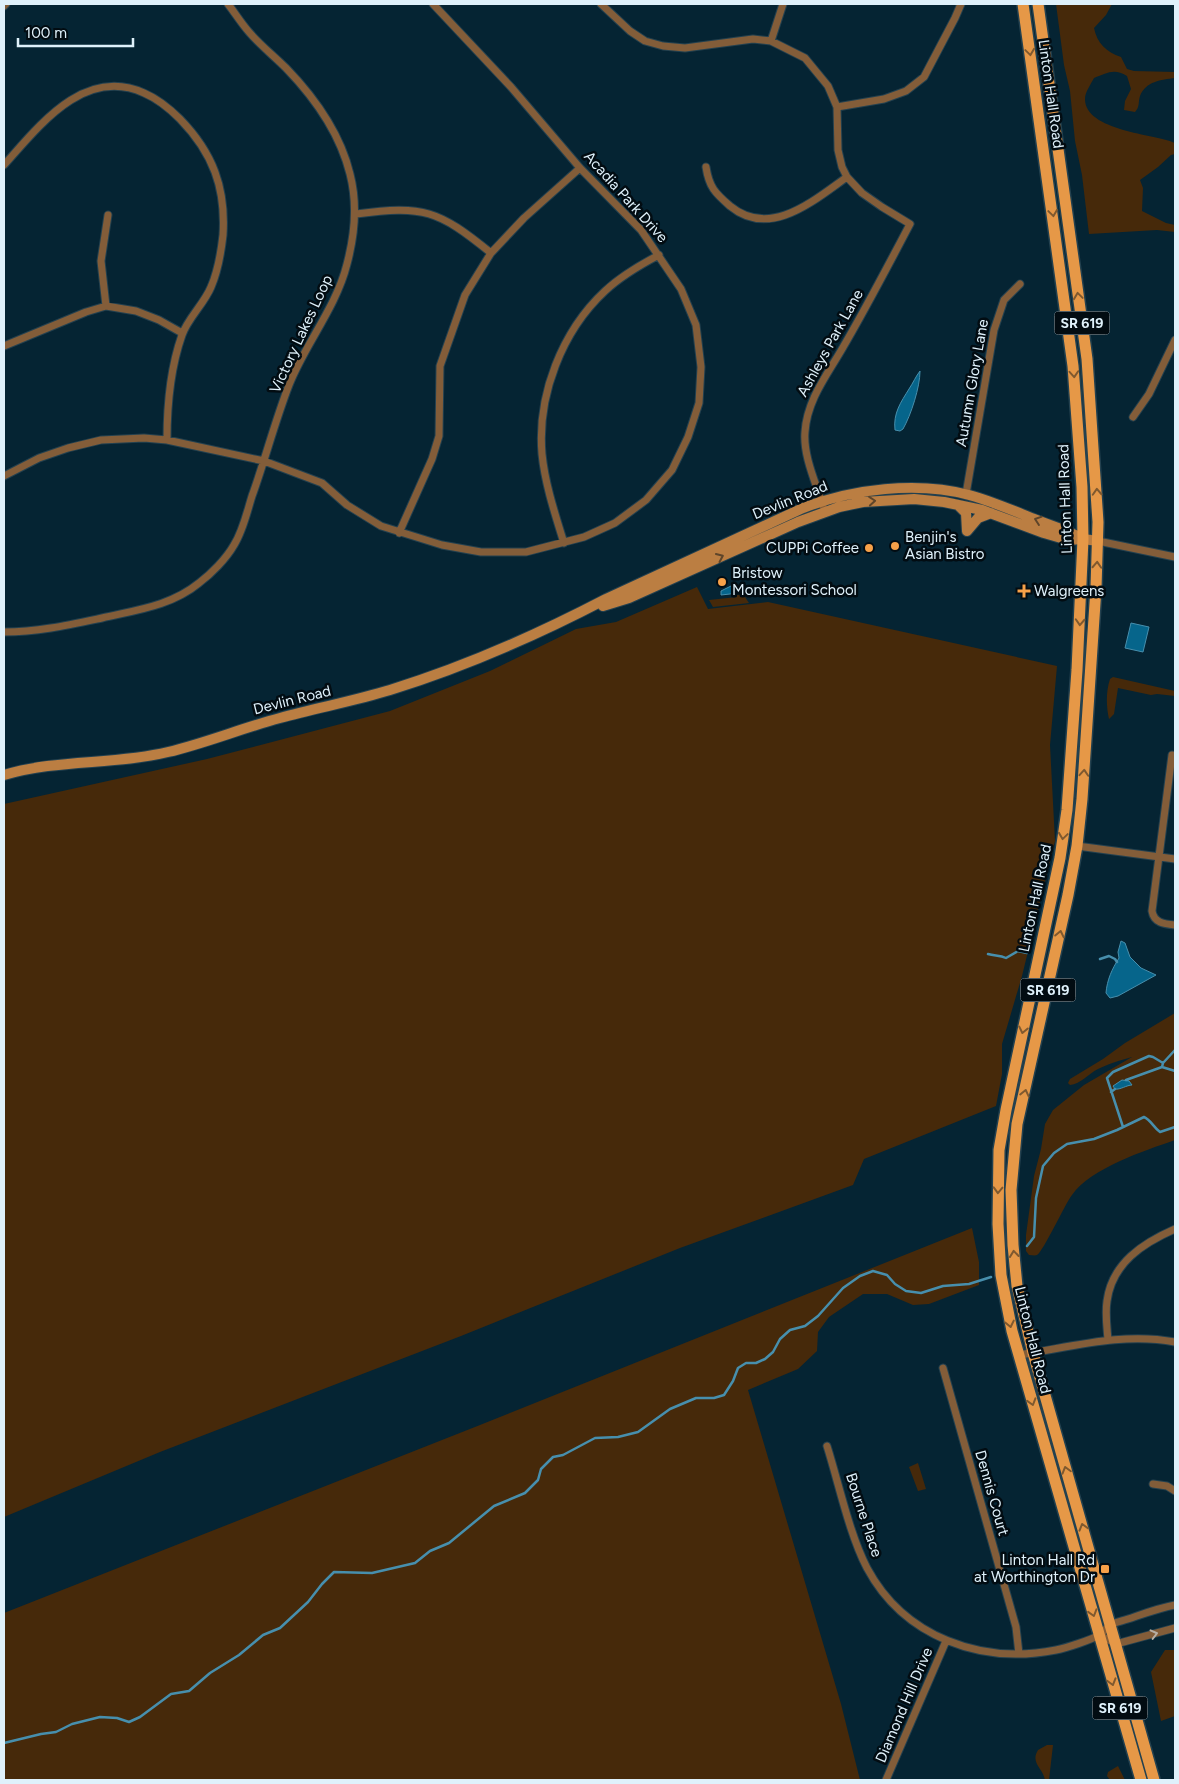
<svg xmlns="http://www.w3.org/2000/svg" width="1179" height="1784" font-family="Figtree,sans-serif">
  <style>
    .green { fill: #46290a }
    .water { fill: #06658b; stroke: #478fad }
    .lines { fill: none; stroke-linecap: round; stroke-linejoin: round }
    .stream { stroke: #478fad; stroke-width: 2.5 }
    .street-casing { stroke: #24414f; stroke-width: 9 }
    .secondary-casing { stroke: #24414f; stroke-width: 12 }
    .primary-casing { stroke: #24414f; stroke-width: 14 }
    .street { stroke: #835d39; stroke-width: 7 }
    .secondary { stroke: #bb7e42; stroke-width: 10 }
    .primary { stroke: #e69847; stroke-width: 11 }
    .oneway { stroke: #7f592f }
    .oneway2 { stroke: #5e452a }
    .oneway3 { stroke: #b6aea4 }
    .poi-dot { fill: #f7a149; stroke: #020c12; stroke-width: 2 }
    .labels { text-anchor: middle; stroke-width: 5; stroke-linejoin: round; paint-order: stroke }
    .shield { fill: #020c12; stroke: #9dacb5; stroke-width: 1 }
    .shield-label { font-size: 14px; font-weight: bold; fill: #dff1fb }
    .street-label { font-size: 15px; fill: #dff1fb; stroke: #020c12 }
    .poi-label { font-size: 15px; fill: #dff1fb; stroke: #020c12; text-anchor: start }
  </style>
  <rect width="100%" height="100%" fill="#052433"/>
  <!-- green -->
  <path class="green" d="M1056,4H1112L1106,15L1094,28C1097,43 1106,52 1121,57L1127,69L1134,71L1175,72V78C1161,80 1146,81 1140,96C1138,102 1140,107 1135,112L1124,110L1125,101L1131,89L1127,76C1114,68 1107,73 1094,78C1091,84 1085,92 1085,99C1085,131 1155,134 1175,143V154L1171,155L1158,167L1140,180L1143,188L1142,211L1166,223L1175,225V232L1157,230L1089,234L1082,175L1075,141L1070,91L1064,65Z
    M697,587L708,609L768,602L1057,666L1050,745L1055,841L1022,976L1002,1044V1074L996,1106L864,1159L853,1185L680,1248L461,1336L160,1452L4,1517V804L207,759L390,711L490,671L576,629L616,622Z
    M743,594L749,603L713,607L709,600L737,597V595Z
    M1113,677L1175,691V696L1157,694L1151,695L1118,688L1114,714L1109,719C1106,706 1106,691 1110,679Z
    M1175,1013V1140C1144,1151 1091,1168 1072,1195C1065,1204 1043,1252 1037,1255C1035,1256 1032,1255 1029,1255L1026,1251V1235L1034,1176L1041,1149L1045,1124L1053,1110L1084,1085L1132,1057C1121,1060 1108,1064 1098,1069C1088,1074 1081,1084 1070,1085L1068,1083L1070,1079L1103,1059L1125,1043Z
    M972,1228L979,1262V1285L929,1304L913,1305L887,1294H863L829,1317L818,1332L817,1351L798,1369L748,1390L841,1704L860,1780H4V1613L480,1425Z
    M918,1463L926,1489L918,1491L909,1467Z
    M1165,1650H1175V1716L1161,1721L1151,1672Z
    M1047,1745H1053L1049,1780H1045C1043,1768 1030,1763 1038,1750Z
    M1118,1766L1125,1780H1110L1107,1776L1108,1772Z"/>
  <!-- water -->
  <path class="water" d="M920,371C920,387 911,415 903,429L900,431L895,430C893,413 901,402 909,389C913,383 916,376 920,371Z
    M733,585L738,586L740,591L739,593L721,595V591Z
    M1131,623L1149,627L1143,652L1125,648Z
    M1121,941L1125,943L1130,957L1141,968L1156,975L1118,996L1110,998L1106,993C1107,980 1112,969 1119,958L1118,952Z
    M1122,1080L1129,1081L1132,1085C1127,1085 1120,1090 1115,1089L1113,1086Z"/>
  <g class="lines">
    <!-- stream -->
    <path class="stream" d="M988,954C995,956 1000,955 1006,958L1018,951L1027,953
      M1100,959L1109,956L1115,959L1117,962
      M1162,1067L1163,1063L1175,1050
      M1126,1080L1162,1067L1175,1071
      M1111,1092L1115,1089
      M1123,1127L1107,1078L1113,1072L1149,1056L1153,1057L1163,1063
      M1027,1246L1034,1237L1036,1198L1043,1166L1054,1153L1067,1144L1094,1139L1117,1130L1144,1117C1151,1120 1153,1127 1160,1132L1175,1127
      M4,1743L41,1734L56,1732L72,1724L100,1717L117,1718L129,1722L140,1717L171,1694L189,1691L210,1673L239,1655L263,1635L280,1628L308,1602L322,1584L334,1572L372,1573L415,1563L430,1551L449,1543L494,1506L525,1493L538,1480L541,1469L553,1457L563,1455L595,1438L618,1437L638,1432L670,1409L696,1398H714L724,1395L733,1381L738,1368L746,1363H756L765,1359L773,1352L780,1339L790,1330L805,1326L818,1316L843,1288L860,1276L873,1271L887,1275L895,1284L906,1291L921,1293L943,1286L969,1284L991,1277"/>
    <!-- street casing -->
    <g class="street-casing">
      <path id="street" d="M601,4L630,31L645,41L663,46L685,48L753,39L771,41L805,58L828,86L837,107L838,150L842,167L847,177L862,193L882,207L910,224C888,266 866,308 842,349C827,375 807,400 805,432C803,456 816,483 823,506
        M4,6L6,4
        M771,41L783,4
        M837,107L884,99L906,91L924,77L955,18L961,4
        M4,165C39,126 84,66 144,93C158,99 169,108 180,119C213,153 226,188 223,235C221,253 218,271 211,287C204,304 188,318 182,335C170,369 167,404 167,440
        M706,167C709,187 715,193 730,206C770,239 813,201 847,177
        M356,214C424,205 438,210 491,253
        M106,306L101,261L108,215
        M4,346L86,312L106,306L136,311L159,320L182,333
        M1133,417L1149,394L1175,340
        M4,476L39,458L68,448L101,440L144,438L167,440L264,461L322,483L347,505L381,526L442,545L481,552H526L584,537L615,523L646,500L672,470L688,437L699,403L701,367L696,325L681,289L641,230L580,168L511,87L433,4
        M966,494L994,330L1004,300L1020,284
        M399,533L432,459L439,436L440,366L465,295L491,253L524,218L580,168
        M1098,541L1175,557
        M564,543C555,514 545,484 542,454C537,395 562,331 605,291C621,276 640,265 659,255
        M4,632C38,632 69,625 102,618C136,610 171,606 199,583C211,574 226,559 234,545C243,531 247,512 252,496C265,460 275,421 289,385C305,344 336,308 347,264C355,234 358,205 350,174C340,133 315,98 286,68C274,56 260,45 249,32C241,23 235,13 228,4
        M1172,755L1152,911C1154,923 1164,924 1175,925
        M1077,846L1175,859
        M1108,1340C1107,1327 1105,1314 1107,1301C1112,1263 1143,1243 1175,1229
        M1019,1355C1072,1347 1122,1332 1175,1342
        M943,1368L1016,1627L1019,1654
        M827,1446C839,1484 849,1533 867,1568C904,1637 981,1665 1056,1650C1066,1648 1091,1640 1099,1635C1103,1633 1106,1628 1110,1625C1115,1622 1122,1621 1128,1619C1143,1614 1159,1608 1175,1605
        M1153,1484L1167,1486L1175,1491
        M1100,1635L1116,1644L1175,1628
        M886,1780L946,1641"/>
    </g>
    <!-- secondary casing -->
    <g class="secondary-casing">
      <path id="secondary" d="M958,505L966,513L967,531
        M967,531L978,518L991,513
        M603,606L629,598L798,522L839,507L863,502L914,499L944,502L982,510L1044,533L1068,540L1083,539L1098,541
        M4,775C57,759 114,765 168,752C206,743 242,728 280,718C316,708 354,701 390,690C464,667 537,635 606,599L803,508C852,489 917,481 969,495C991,501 1012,510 1034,519C1051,526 1067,530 1083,539"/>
    </g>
    <!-- primary casing -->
    <g class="primary-casing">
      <path id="primary" d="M1023,4L1073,366L1082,487L1083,539L1077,670L1067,810L1060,858L1006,1110L999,1150L998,1224L1001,1275L1012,1331L1141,1780
        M1038,4L1087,359L1098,522L1096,588L1082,799L1077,846L1068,895L1017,1124L1011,1190L1013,1245L1017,1286L1033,1353L1154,1780"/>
    </g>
    <!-- street -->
    <use href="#street" class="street"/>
    <!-- secondary -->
    <use href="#secondary" class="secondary"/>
    <!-- primary -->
    <use href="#primary" class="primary"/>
  </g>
  <!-- one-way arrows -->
  <defs><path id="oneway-chevron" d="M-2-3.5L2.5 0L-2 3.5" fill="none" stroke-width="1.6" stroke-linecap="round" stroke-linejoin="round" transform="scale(1.25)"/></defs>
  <g class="oneway">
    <use href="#oneway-chevron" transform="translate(1030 52) rotate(82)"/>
    <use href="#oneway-chevron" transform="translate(1053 213) rotate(82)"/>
    <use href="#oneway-chevron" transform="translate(1078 296) rotate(-98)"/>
    <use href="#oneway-chevron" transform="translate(1074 374) rotate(86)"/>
    <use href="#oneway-chevron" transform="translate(1097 492) rotate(-93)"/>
    <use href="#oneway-chevron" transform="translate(1097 565) rotate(-87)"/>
    <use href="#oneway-chevron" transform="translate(1080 622) rotate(93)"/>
    <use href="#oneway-chevron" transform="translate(1084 773) rotate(-86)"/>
    <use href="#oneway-chevron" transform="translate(1063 836) rotate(98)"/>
    <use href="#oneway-chevron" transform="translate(1060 934) rotate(-78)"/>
    <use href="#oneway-chevron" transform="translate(1023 1030) rotate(102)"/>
    <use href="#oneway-chevron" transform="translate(1025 1093) rotate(-77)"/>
    <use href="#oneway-chevron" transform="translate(998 1190) rotate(92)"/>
    <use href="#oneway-chevron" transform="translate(1014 1254) rotate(-96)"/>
    <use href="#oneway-chevron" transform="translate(1010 1324) rotate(78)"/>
    <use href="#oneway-chevron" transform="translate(1032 1402) rotate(73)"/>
    <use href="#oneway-chevron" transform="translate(1066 1470) rotate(-106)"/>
    <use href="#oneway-chevron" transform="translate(1083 1527) rotate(-106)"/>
    <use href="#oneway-chevron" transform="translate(1093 1613) rotate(73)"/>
    <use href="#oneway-chevron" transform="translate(1112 1682) rotate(74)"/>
  </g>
  <g class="oneway2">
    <use href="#oneway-chevron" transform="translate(872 501) rotate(-5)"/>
    <use href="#oneway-chevron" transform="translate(1038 520) rotate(-161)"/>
    <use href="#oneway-chevron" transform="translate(720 557) rotate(-24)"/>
  </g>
  <use class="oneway3" href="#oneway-chevron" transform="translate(1154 1634) rotate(-14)"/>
  <!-- markers -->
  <g class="poi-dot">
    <circle cx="895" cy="546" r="5"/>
    <circle cx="869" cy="548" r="5"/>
    <circle cx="722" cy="582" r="5"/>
    <path d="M1021.5 583.5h5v5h5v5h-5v5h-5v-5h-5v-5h5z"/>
    <rect x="1100" y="1564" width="10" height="10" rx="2.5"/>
  </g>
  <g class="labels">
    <!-- shield labels -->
    <g class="shield">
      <rect x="1054.5" y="311.5" width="55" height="23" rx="4"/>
      <rect x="1020.5" y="978.5" width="55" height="23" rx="4"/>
      <rect x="1092.5" y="1696.5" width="55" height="23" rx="4"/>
    </g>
    <g class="shield-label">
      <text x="1082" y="328">SR 619</text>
      <text x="1048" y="995">SR 619</text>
      <text x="1120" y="1713">SR 619</text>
    </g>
    <!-- street labels -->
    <g class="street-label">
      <text transform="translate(1051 94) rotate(82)" y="5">Linton Hall Road</text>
      <text transform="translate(626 197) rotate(48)" y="5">Acadia Park Drive</text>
      <text transform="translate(301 334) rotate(-65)" y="5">Victory Lakes Loop</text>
      <text transform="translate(830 343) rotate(-61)" y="5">Ashleys Park Lane</text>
      <text transform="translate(972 383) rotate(-80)" y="5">Autumn Glory Lane</text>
      <text transform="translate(1065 499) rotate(-92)" y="5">Linton Hall Road</text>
      <text transform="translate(790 500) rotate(-22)" y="5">Devlin Road</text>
      <text transform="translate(292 700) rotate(-14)" y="5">Devlin Road</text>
      <text transform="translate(1035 898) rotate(-78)" y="5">Linton Hall Road</text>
      <text transform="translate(1033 1340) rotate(76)" y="5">Linton Hall Road</text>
      <text transform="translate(992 1493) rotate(74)" y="5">Dennis Court</text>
      <text transform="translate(864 1515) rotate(72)" y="5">Bourne Place</text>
      <text transform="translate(904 1705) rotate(-67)" y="5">Diamond Hill Drive</text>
    </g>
    <!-- poi labels -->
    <g class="poi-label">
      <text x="905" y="542">Benjin's<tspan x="905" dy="17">Asian Bistro</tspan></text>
      <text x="859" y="553" text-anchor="end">CUPPi Coffee</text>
      <text x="732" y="578">Bristow<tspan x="732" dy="17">Montessori School</tspan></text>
      <text x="1034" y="596">Walgreens</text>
      <text x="1095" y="1565" text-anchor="end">Linton Hall Rd<tspan x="1095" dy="17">at Worthington Dr</tspan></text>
    </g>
  </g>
  <!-- border -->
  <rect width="1179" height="1784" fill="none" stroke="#dff1fb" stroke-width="10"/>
  <!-- scale -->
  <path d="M18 38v8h115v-8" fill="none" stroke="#dff1fb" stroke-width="2.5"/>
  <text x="25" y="38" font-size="15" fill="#dff1fb" stroke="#020c12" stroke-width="4" paint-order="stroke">100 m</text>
</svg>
